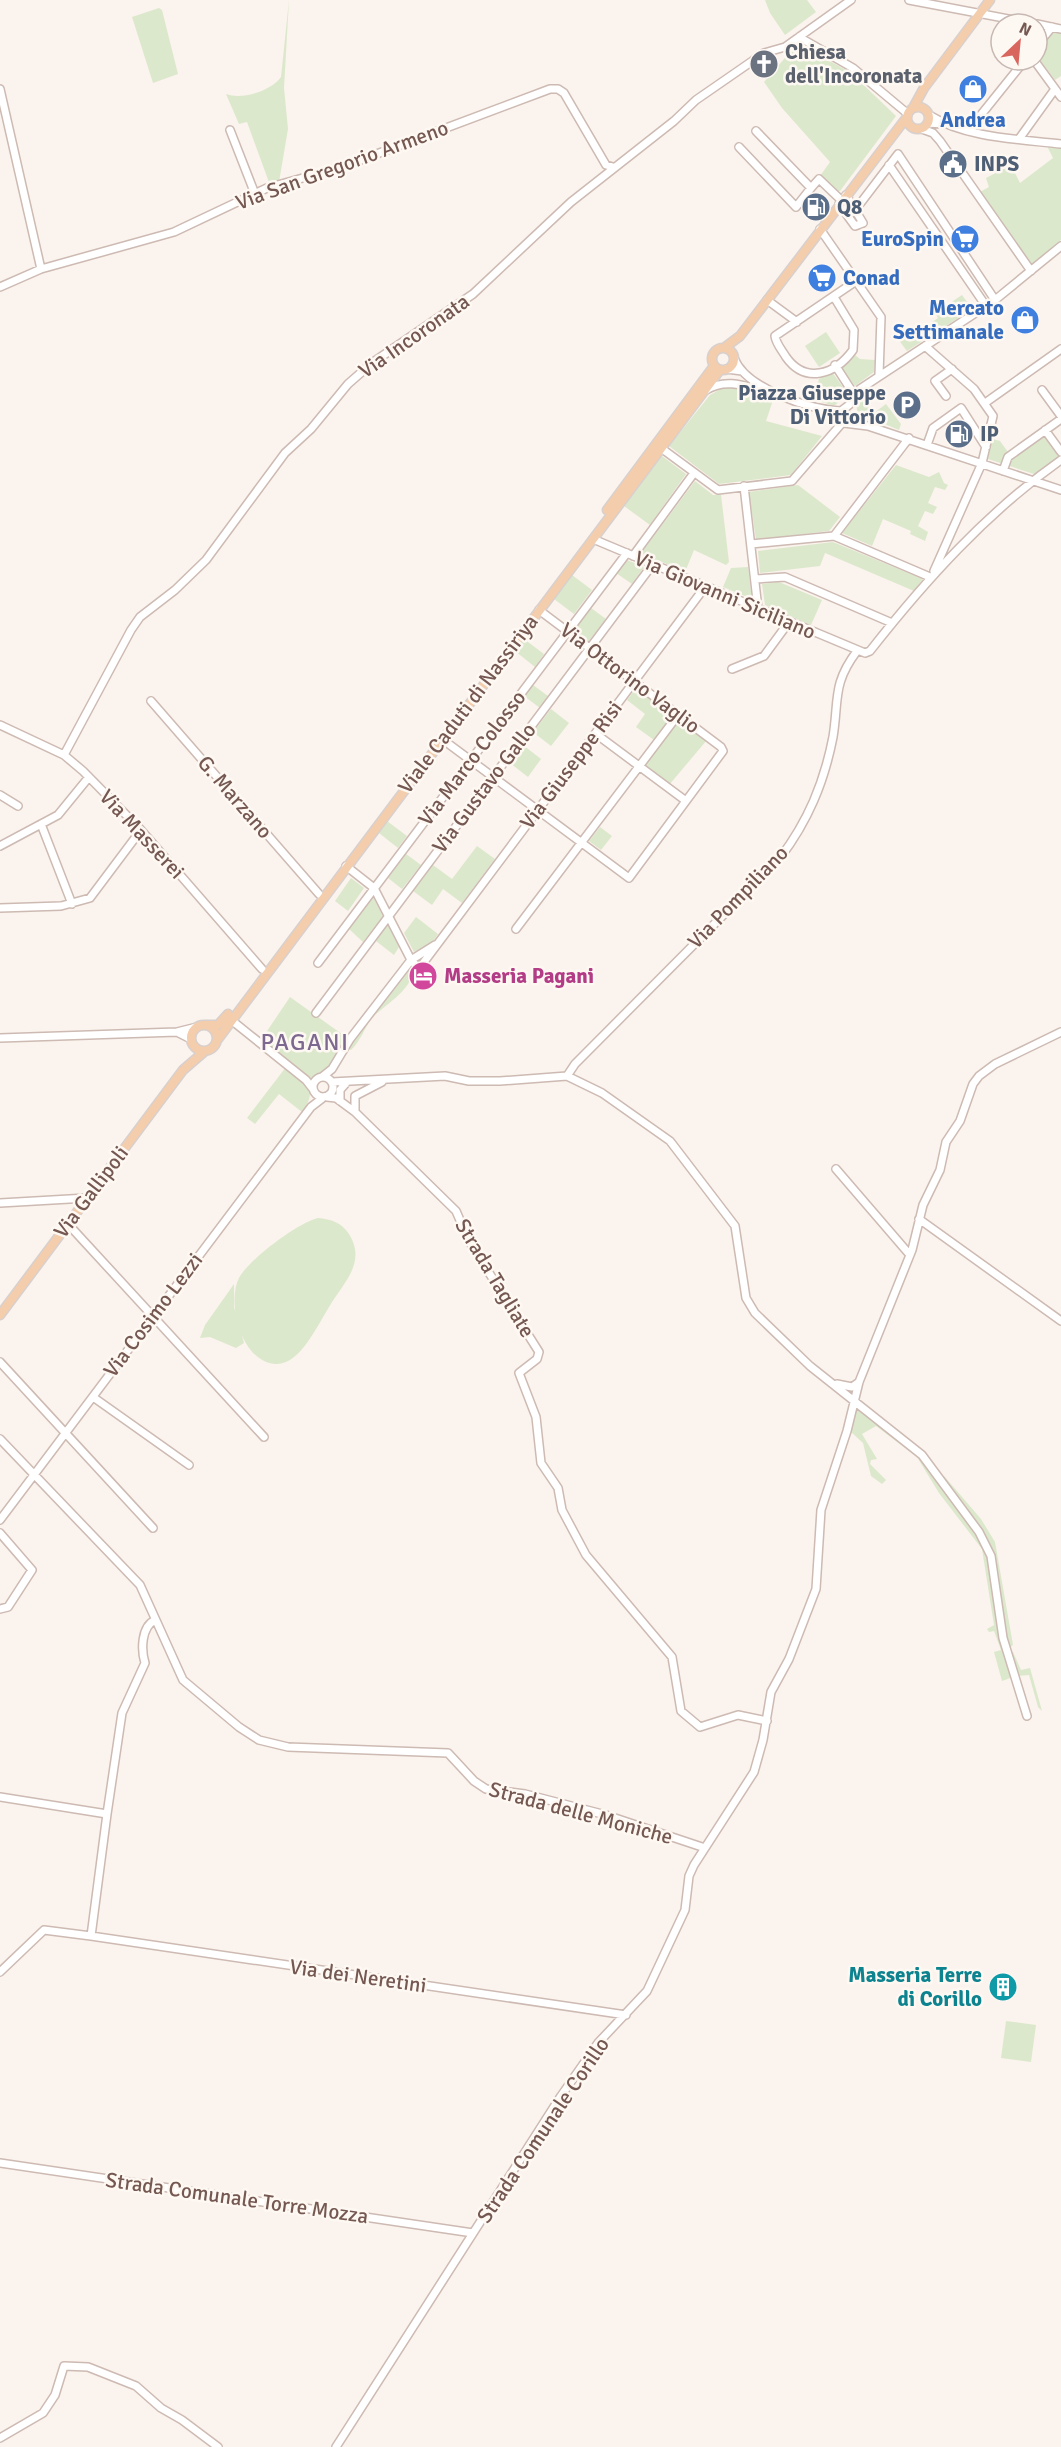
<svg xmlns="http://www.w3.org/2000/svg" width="1061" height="2447" font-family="Signika,sans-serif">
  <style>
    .green { fill: #dce8cc }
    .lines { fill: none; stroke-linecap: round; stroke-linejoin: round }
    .minor-casing { stroke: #cdbab3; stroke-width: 10 }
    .major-casing { stroke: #d8d0ce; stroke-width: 11 }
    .minor { stroke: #fff; stroke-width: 7 }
    .major { stroke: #f3cdac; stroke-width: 8 }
    .labels { text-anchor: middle; stroke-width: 5; stroke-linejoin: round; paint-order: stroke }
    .worship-label { font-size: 21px; font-weight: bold; fill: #5b616d; stroke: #fef8f3; text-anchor: start }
    .shop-label { font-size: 21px; font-weight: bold; fill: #366cbe; stroke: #fef8f3; text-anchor: end }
    .service-label { font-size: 21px; font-weight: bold; fill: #4e5e75; stroke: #fef8f3; text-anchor: start }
    .street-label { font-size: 21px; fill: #755851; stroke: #fef8f3 }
    .hotel-label { font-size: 21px; font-weight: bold; fill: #b23c85; stroke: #fef8f3; text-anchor: start }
    .culture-label { font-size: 21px; font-weight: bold; fill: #0d838f; stroke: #fef8f3; text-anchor: end }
    .quarter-label { font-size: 24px; letter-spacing: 1.5px; fill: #7d6990; stroke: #fef8f3 }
  </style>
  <rect width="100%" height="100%" fill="#fbf3ed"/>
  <!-- green -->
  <path class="green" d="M289,0L284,88L288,129L279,182L270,185L247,122L239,124L226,94C242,100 271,91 281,77Z
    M765,0H807L816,12L785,35L770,13Z
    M159,8L162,10L178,74L153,83L132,17Z
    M1052,32L1061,34V76L1055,80L1037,56Z
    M798,43L851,73L896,116L840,191H835L820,176L830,162L782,108L764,82Z
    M1047,146L1061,148V240L1031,265L980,192L989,187L986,178L1011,165L1020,183L1053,158Z
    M962,295L967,302L966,313L907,351L898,339L912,329L919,331L938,318L935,313Z
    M826,332L840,353L819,367L805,346Z
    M855,355L860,359L875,360L874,372L855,386L841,368Z
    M832,372L848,394L834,406L813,399L819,379Z
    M724,387L744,390L773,400L766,421L822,436L791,475L719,484L669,446L710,395Z
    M862,396L874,413L886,404L901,424L899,430L858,413L855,402Z
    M1044,437L1060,459L1037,475L988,459L992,439L1000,441L1013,459Z
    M662,456L686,474L650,525L624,506Z
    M896,465L929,477L939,472L944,483L948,485L945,490L935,487L928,503L937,507L933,514L925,511L918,526L928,532L925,541L910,534L911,531L883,519L872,546L842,533Z
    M695,481L713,495H721L729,562L726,565L694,550L685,572L641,553Z
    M798,485L840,517L829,531L756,540L749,492Z
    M833,542L923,579L914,591L825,553L820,566L760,573L758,551Z
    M627,560L644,567L632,584L616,573Z
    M748,567L752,599L723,587L731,568Z
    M572,575L592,590L574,614L554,599Z
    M779,582L822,600L811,625L765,605L762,584Z
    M591,608L606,619L588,642L573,631Z
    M524,639L544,654L535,667L515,651Z
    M533,685L548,696L540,708L524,696Z
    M636,688L672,715L654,740L636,727L645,714L627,700Z
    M551,709L569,723L551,746L533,732Z
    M679,720L707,740L669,785L644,766Z
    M523,745L541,759L528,777L510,763Z
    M387,821L407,836L398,848L379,833Z
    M600,827L612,836L601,850L589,841Z
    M477,846L495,859L462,903L443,889L432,905L413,891L433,865L452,879Z
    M406,854L421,865L402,889L388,878Z
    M351,878L364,888L348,911L335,901Z
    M373,897L383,916L363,942L349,929Z
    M416,917L438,934L432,943L414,952L404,933Z
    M388,924L399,947L394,955L376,941Z
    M411,967C418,987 383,1006 372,1018C364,1028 361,1041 351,1050L349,1049L351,1043Z
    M290,997L346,1037L326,1071L310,1079L261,1040Z
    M286,1067C304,1081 320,1088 302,1112L279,1094L255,1124L247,1118Z
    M318,1218C331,1219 342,1223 349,1234C367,1263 343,1283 329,1307C318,1324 300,1366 275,1364C242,1362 226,1303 239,1278C248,1260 299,1222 318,1218Z
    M234,1284V1307L244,1343L236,1348L210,1337L200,1338L205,1325Z
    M855,1406L918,1453L987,1549L1013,1677L1002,1681L994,1652L1001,1650L994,1631L989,1632L987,1629L994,1625L982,1549L939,1493L917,1457L876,1426L862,1434L877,1459L871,1460L870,1464L886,1480L882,1484L871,1476L863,1443L850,1431Z
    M944,1476L981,1519L995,1542L1013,1645L1009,1648L991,1551L941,1477Z
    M1013,1652L1021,1670L1030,1668L1042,1711L1038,1707L1029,1675L1017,1676L1010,1653Z
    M1006,2021L1036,2025L1031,2062L1001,2058Z"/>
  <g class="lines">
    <!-- minor casing -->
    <g class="minor-casing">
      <path id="minor" d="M909,0L1035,24
        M1037,24L1061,29
        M799,37L853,68L908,114
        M1037,45L1052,27
        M1034,60L1061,97
        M0,89L41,269
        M929,115C966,138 1018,139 1061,144
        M928,123L943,124
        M922,129L933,133L940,141L1031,271
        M230,130L255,194
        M756,131L811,188L819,179L842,201
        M968,131L1025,60
        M1019,139L1055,89
        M739,147L796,207L811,188
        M889,165L986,306
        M839,204L855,226L863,223L846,195
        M856,209L898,154L995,300
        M820,229L881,317L879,375
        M0,287L41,269L174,232L267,188L342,167L550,89H558L564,93L606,165L613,167
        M834,297L854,330L853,350C835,375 805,384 786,357C782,350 776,344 775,336L856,281
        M767,300L797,322
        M925,346L974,389L993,416L982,463L934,571
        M734,358C746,389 809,409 840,411
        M835,365L855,396
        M727,369L742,371
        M706,390C727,377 747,387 770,393
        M1042,390L1061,416
        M946,396L935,381L952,369
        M985,403L1061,349
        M842,411L849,416L844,423L838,421L837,414L849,405L860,389L995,300L1061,246
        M844,423L868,426L1061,490
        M1045,430L1061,452
        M927,445L933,428L961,408L986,447
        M661,448L718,490L792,481L842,423
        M1003,471L1008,457L1061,419
        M744,486L758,609
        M834,536L930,577
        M593,539L865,653L870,651C925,581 987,512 1061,460
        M751,544L834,536L909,438
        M633,556L694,473
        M755,579L785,577L892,623
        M732,669L764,656L789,622
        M151,701L319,894
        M0,725L64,755L83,771L141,830L262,969
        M596,734L686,801
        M442,739L629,878L723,751L721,747L539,610
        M64,755L131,630L140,617L175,590L206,560L285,453L311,429L348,384L372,363L473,294L571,202L674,121L696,100L764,53L785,47L851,0
        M0,795L18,806
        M41,824L72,904
        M0,846L58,815L89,777
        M346,866L374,888L410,958L418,968L421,966L705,587
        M0,908L61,906L90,898L141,830
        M516,929L678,715
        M318,963L627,553
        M316,1013L653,564
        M230,1019L306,1080L313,1089
        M179,1033L191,1039
        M0,1038L177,1032L197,1027
        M567,1076L575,1064L780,858C808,821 824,783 833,737C839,700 832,684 857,651
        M313 1087a10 10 0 1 1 20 0a10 10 0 1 1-20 0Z
        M322,1077L332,1069L350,1039L411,960L435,945
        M332,1082L445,1076L469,1081H500L567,1076L602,1093L670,1141L735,1226L746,1298L755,1313L810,1366L922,1455L979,1532L991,1556L1003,1638L1027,1716
        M327,1097L336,1098L355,1112L456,1211L469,1241L539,1352L537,1359L519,1373L536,1417L541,1463L558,1488L562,1510L586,1555L672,1657L681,1711L700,1727L738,1715L767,1721
        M340,1101V1090L347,1082
        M355,1111V1096L382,1082
        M836,1169L910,1255
        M0,1203L87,1198
        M919,1219L1061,1321
        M68,1224L264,1437
        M0,1362L153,1528
        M837,1384L852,1387L859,1382
        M93,1397L189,1465
        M0,1439L140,1585L183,1680L239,1727L259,1740L288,1747L448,1753L474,1781L486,1789L525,1794L606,1815L705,1848
        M0,1520L311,1107L324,1097
        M0,1533L32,1570L8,1607L0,1609
        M0,1797L107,1814L91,1936L44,1930L0,1972
        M107,1814L122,1713L145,1663C141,1650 141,1627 155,1620
        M91,1936L626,2015
        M0,2163L473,2233
        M0,2438L43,2413L55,2395L64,2366L88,2367L136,2386L161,2408L182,2420L218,2447
        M336,2447L561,2096L598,2043L647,1991L685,1910L689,1876L694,1865L754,1772L763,1740L771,1692L789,1659L816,1589L821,1510L847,1431L859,1382L912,1250L923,1205L940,1170L946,1142L960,1121L973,1084L979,1076L995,1064L1061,1032"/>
    </g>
    <!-- major casing -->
    <g class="major-casing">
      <path id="major" d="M907 118a11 11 0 1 1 22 0a11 11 0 1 1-22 0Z
        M913,108L924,88L990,0
        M712 359a11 11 0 1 1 22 0a11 11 0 1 1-22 0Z
        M724,348L740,336L907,117
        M607,510L714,366
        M191 1038a13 13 0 1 1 26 0a13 13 0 1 1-26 0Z
        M206,1025H218L228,1014
        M218,1039L720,370
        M0,1315L183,1070L205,1051"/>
    </g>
    <!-- minor -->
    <use href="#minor" class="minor"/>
    <!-- major -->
    <use href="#major" class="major"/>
  </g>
  <!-- icons -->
  <defs>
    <g id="church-disc" transform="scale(1.5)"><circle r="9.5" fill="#6b7280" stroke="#fef8f3"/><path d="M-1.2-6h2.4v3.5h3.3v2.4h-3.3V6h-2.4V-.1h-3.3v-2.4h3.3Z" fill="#fff"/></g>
    <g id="shop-disc" transform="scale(1.5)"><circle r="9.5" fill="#3f7fe0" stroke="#fef8f3"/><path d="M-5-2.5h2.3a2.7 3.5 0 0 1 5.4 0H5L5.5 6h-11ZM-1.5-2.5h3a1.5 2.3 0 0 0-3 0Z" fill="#fff"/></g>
    <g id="civic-disc" transform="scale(1.5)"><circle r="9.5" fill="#5c6f8a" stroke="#fef8f3"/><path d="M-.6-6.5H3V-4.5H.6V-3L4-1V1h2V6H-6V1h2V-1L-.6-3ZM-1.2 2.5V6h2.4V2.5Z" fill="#fff"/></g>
    <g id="fuel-disc" transform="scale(1.5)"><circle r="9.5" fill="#5c6f8a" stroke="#fef8f3"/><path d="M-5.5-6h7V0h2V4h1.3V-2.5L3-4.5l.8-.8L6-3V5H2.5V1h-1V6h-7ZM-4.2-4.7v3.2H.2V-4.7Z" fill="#fff"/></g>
    <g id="supermarket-disc" transform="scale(1.5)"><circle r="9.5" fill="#3f7fe0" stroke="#fef8f3"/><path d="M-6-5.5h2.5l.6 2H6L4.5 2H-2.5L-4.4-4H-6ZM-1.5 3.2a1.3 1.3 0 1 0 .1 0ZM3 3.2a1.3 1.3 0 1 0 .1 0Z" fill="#fff"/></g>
    <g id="parking-disc" transform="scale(1.5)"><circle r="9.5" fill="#5c6f8a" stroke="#fef8f3"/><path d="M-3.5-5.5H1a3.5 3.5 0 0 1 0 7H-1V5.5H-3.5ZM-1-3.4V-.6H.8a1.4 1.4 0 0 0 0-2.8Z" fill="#fff"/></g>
    <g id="hotel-disc" transform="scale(1.5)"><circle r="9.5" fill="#d1479c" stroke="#fef8f3"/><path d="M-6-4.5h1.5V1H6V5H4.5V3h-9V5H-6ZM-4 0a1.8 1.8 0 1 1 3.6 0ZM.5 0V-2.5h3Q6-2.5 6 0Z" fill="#fff"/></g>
    <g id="building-disc" transform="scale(1.5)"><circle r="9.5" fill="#0f9aa8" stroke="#fef8f3"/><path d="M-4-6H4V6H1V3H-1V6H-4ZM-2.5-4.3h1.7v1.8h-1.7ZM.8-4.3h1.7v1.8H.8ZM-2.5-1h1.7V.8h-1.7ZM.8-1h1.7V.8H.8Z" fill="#fff"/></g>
  </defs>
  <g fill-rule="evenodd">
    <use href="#church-disc" x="764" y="64"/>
    <use href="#shop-disc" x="973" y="89"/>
    <use href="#civic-disc" x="953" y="164"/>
    <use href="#fuel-disc" x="816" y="207"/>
    <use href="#supermarket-disc" x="965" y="239"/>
    <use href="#supermarket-disc" x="822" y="278"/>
    <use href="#shop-disc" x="1025" y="320"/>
    <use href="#parking-disc" x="907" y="405"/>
    <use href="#fuel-disc" x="959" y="434"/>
    <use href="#hotel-disc" x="423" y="976"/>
    <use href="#building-disc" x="1003" y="1987"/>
  </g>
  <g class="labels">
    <!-- worship labels -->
    <g class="worship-label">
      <text x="785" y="59">Chiesa<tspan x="785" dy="24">dell'Incoronata</tspan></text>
    </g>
    <!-- shop labels -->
    <g class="shop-label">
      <text x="973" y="127" text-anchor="middle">Andrea</text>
      <text x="944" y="246">EuroSpin</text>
      <text x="843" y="285" text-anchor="start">Conad</text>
      <text x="1004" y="315">Mercato<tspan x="1004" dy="24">Settimanale</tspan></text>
    </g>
    <!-- service labels -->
    <g class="service-label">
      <text x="974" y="171">INPS</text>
      <text x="837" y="214">Q8</text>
      <text x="886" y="400" text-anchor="end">Piazza Giuseppe<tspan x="886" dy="24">Di Vittorio</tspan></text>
      <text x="980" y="441">IP</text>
    </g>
    <!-- street labels -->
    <g class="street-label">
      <text transform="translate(342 165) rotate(-20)" y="7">Via San Gregorio Armeno</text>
      <text transform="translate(414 336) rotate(-35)" y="7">Via Incoronata</text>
      <text transform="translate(725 595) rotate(23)" y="7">Via Giovanni Siciliano</text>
      <text transform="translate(630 678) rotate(37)" y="7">Via Ottorino Vaglio</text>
      <text transform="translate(468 704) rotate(-53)" y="7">Viale Caduti di Nassiriya</text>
      <text transform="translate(472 758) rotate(-53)" y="7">Via Marco Colosso</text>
      <text transform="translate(571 765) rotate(-53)" y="7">Via Giuseppe Risi</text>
      <text transform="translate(484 788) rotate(-53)" y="7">Via Gustavo Gallo</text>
      <text transform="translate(235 797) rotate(49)" y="7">G. Marzano</text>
      <text transform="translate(142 834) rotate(47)" y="7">Via Masserei</text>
      <text transform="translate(738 897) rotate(-46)" y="7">Via Pompiliano</text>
      <text transform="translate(91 1192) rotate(-53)" y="7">Via Gallipoli</text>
      <text transform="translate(495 1278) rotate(59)" y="7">Strada Tagliate</text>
      <text transform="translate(153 1315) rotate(-53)" y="7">Via Cosimo Lezzi</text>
      <text transform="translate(581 1813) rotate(15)" y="7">Strada delle Moniche</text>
      <text transform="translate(358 1976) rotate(8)" y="7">Via dei Neretini</text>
      <text transform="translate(543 2130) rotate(-56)" y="7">Strada Comunale Corillo</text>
      <text transform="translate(237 2198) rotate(8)" y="7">Strada Comunale Torre Mozza</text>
    </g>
    <!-- hotel labels -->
    <g class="hotel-label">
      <text x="444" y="983">Masseria Pagani</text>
    </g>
    <!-- culture labels -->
    <g class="culture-label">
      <text x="982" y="1982">Masseria Terre<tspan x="982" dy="24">di Corillo</tspan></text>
    </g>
    <!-- quarter labels -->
    <g class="quarter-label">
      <text x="305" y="1050">PAGANI</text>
    </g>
  </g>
  <!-- north arrow -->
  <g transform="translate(1019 42) rotate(26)"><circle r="28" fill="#fef8f3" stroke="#c7b8b2" stroke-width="1.5"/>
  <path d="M0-4.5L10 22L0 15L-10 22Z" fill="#d9665e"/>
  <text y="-9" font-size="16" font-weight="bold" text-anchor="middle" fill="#755851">N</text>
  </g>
</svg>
